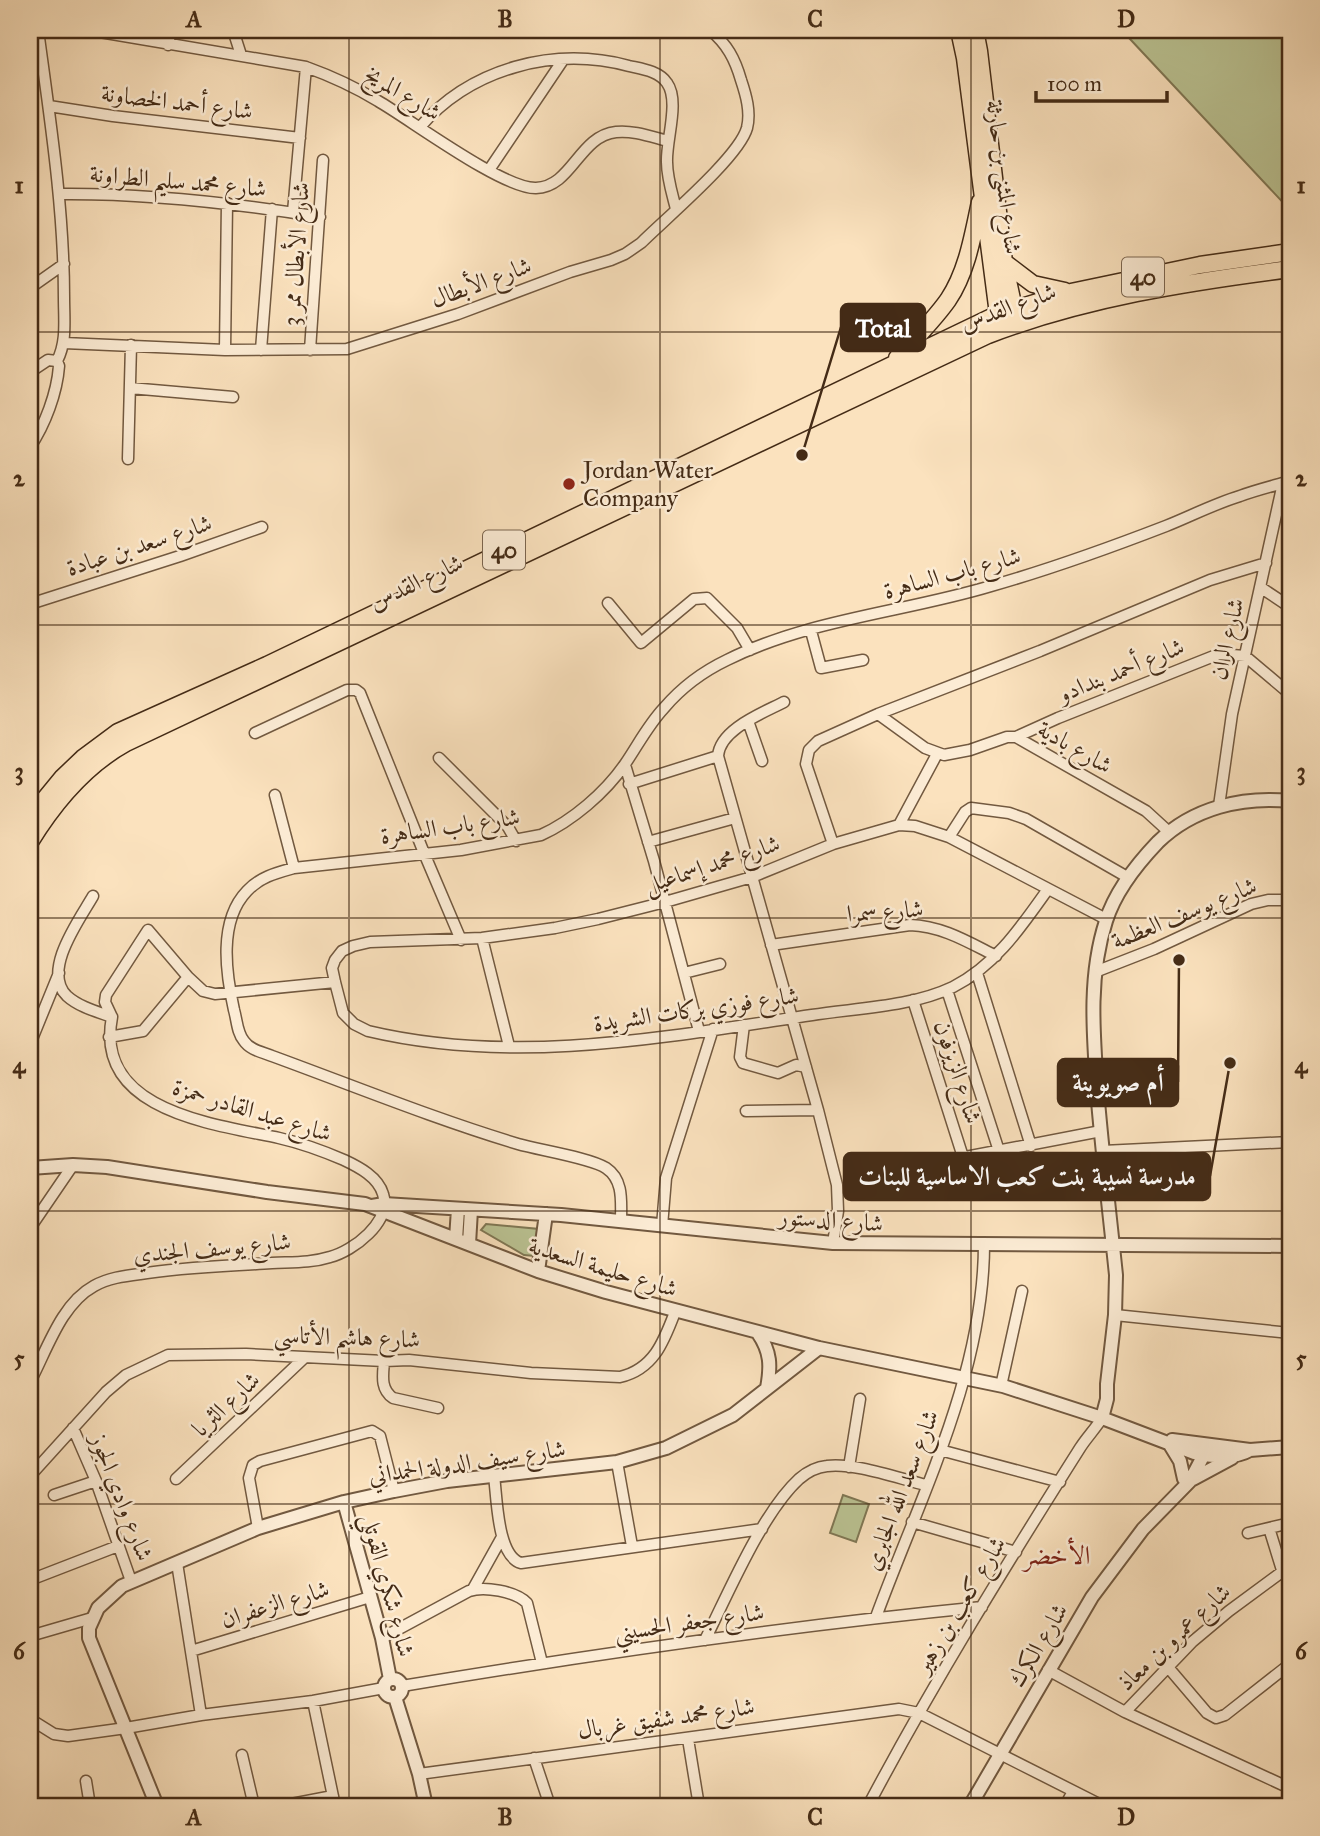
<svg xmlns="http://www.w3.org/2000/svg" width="1320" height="1836" font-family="'IM FELL Great Primer',Amiri,serif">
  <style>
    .green { fill: #bbc494; stroke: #807855; stroke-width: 2 }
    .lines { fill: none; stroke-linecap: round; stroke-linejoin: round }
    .minor-casing { stroke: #725940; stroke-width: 13 }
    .tertiary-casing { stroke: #725940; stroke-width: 16 }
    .trunk-casing { stroke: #442b16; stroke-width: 19 }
    .minor { stroke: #fcecd5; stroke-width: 10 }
    .tertiary { stroke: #fcecd5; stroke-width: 12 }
    .trunk { stroke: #fbe2be; stroke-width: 16 }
    .grid { fill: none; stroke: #442b16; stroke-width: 2; stroke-opacity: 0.55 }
    .poi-dot { fill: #8f2418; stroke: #fcecd5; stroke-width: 2.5 }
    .labels { text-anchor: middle; stroke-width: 5; stroke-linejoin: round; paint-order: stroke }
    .shield { fill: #fcecd5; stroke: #7b654f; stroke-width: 2 }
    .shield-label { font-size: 23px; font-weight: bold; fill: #442b16 }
    .street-label { font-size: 24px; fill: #442b16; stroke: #fcecd5 }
    .poi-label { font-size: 24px; fill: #442b16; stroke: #fcecd5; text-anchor: start }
    .neighbourhood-label { font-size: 26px; fill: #7a1f14; stroke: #fcecd5 }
    .leader { fill: none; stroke: #442b16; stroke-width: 2.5 }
    .callout-dot { fill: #442b16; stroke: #fcecd5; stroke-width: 2.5 }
    .callout { fill: #442b16; stroke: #442b16; stroke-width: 2.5 }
    .callout-label { font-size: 26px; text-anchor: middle; font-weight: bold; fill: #fff }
    .neatline { fill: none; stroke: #442b16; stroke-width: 2.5 }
    .grid-label { font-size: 23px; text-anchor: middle; font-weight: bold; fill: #442b16 }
  </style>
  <rect width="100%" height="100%" fill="#fbe2be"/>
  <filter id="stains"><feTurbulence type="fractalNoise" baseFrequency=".00286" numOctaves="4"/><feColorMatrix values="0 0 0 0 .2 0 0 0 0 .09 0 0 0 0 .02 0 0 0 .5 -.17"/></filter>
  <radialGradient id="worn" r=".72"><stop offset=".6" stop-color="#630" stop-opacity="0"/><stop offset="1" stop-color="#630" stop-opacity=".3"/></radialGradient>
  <!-- green -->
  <path class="green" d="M1141,30H1290V210L1130,39Z
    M486,1224L539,1229L534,1256L524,1255L481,1230Z
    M843,1495L869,1504L856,1542L830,1533Z"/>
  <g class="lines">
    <!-- minor casing -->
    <g class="minor-casing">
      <path id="minor" d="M38,30C50,119 64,208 64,298C64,320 67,342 57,361
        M88,30L306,67C331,76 355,87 378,101C411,120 503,189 536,188C572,187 579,136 616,132C633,130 652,137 668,141
        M233,30L241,55
        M168,45L171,30
        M49,106L113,116L300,138
        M420,127C471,68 554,46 629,66C642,69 659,71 667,83C680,101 666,140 667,162C667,178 672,193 676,209
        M489,170L563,60
        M59,194C146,193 234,203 320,217
        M293,212L306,67
        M30,288L64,264
        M64,343L225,350L347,349L458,314L570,272L611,260L625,254L641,243C665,219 739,157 747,128C751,112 746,95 741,80C735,59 727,44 710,30
        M225,350L227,203
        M261,350L272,209
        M310,350L323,160
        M30,372L48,360L57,361L59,366C57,393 45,425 30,447
        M130,388L233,397
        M128,459L131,345
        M1260,587L1290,607
        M608,603L641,643L694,599L707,598L737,628L750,650
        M30,604L180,556L262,527
        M811,631L821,668L863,660
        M784,702C763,713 720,729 718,756L818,1110L837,1185L838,1211L833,1243
        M878,714L925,748L944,755L970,750L1007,737H1016L1146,811L1169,832
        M748,721L762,761
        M255,733L347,690H356L360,693L424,853L461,940
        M1016,737L1058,718L1219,654L1245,656L1290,694
        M439,758L508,827L516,841
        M625,765L654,861L699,1031
        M629,784L718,756
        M275,795L294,868
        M1219,806L1232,714L1283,483
        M899,825L937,754
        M949,837L965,812L971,808L1009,813L1026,819L1129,878
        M648,842L735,818
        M833,844L806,764L809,750L818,741L878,714L1040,651L1210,580L1266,563
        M1048,889C1021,927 995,966 953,987C911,1007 857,1008 812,1015C666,1037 515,1066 368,1031L354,1024L343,1013L335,982L332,968L335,960L342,951L353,946L370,942L482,938L555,928L598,919L665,902L752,877L833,844L899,825L915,826L949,837L1106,919
        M482,938L509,1046
        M771,945L910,925C942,926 968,942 996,956
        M1095,972L1154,949L1251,904L1268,900H1290
        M684,973L720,964
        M977,973L1031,1146
        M947,990L999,1151
        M913,1000L963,1157
        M112,1017L105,1002L106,995L148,930L188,977
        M744,1025L740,1057L743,1063L778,1073L796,1065L806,1067
        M109,1037L143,1031L188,977L203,991L215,994L335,982
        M30,1044L59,973
        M746,1111L818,1110
        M1103,1151L1290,1142
        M934,1163L1101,1131
        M621,1221C621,1202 624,1180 606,1168C591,1158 539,1150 518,1144C435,1119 354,1086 272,1056C262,1052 250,1050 244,1041C237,1033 237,1020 234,1010C226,974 218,921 247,891C260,877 276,873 294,868L461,850L541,835C572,821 605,793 625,764C638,745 648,725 664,708C681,688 704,671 727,660C809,619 905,612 991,586C1051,569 1109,548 1166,526C1191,516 1214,504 1240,496C1256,490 1273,486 1290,481
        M662,1226L666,1178L713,1029
        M30,1228L73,1165
        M1115,1315L1290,1333
        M384,1361C383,1375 380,1389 393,1398L438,1408
        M30,1382C47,1350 61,1304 94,1286C108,1278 124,1276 140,1274C183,1267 228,1266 272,1263C292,1262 311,1263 330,1257C353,1251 392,1222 383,1194C378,1177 359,1167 344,1160C323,1151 301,1143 279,1138C213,1124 94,1111 112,1017C98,1012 79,1007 67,996C41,971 80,919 93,896
        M1001,1386L1022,1291
        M73,1428L96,1481L131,1581
        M940,1450L1060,1482
        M617,1462L632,1546
        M849,1467L860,1399
        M30,1476L106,1392L126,1375L168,1355L246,1354L384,1361L409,1360L531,1373L620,1377C654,1369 664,1341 675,1312
        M494,1476C497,1497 497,1556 521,1563L762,1529
        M176,1479L304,1358
        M54,1495L96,1481
        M912,1522L1016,1552
        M258,1528L249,1478L253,1465L260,1461L372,1431L380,1436L394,1491
        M1269,1528L1282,1570L1290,1583
        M1248,1533L1290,1523
        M177,1563L201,1715
        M30,1580L118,1546
        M473,1589L502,1537
        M876,1617C920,1497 984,1374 984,1244
        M30,1636L92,1618
        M382,1638L469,1591C484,1586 515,1591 527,1603L542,1663
        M705,1640C728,1594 762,1513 799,1479C807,1472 817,1467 827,1466C853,1462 900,1479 926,1485
        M191,1651L370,1597
        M1167,1666L1207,1713L1216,1718L1225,1715L1290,1664
        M1048,1670L1125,1712L1192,1642L1229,1611L1290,1566
        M402,1686C594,1654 788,1626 982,1607
        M313,1701L335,1806
        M1125,1712L1283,1785
        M30,1719L54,1734L68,1736L126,1728L201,1715L313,1701L384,1688
        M688,1739L699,1806
        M242,1755L254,1806
        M534,1758L550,1806
        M419,1774L899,1709L919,1713L1103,1806
        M86,1781L90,1806
        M281,1806L333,1796
        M868,1806C933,1683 1006,1565 1080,1448C1087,1437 1096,1428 1102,1418
        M1065,1806L1073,1791"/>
    </g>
    <!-- tertiary casing -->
    <g class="tertiary-casing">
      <path id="tertiary" d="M30,1168L73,1165L107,1167L267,1192L365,1204L538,1271L606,1292L819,1348L1003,1386L1102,1418L1194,1453C1211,1457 1235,1459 1250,1450
        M372,1206L384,1204L561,1215L833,1243L1290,1246
        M456,1239L458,1209
        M469,1244L471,1210
        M538,1271L546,1214
        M758,1333C771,1352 771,1366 767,1388
        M1102,1418L1107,1399V1384L1115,1315L1116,1275C1110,1217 1103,1159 1098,1101C1094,1041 1087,979 1106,921C1115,892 1137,864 1158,842C1193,808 1242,796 1290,801
        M1172,1440L1250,1450L1290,1447
        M1169,1443L1180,1461L1184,1479
        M1193,1479L1232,1458
        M344,1502L382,1638L390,1679
        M384 1688a9 9 0 1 1 18 0a9 9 0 1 1-18 0Z
        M395,1697L419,1774L426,1806
        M157,1806L89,1638V1628L98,1608L122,1586L258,1528L344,1502L394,1491L447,1481L617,1462L666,1448L733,1415L819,1348
        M970,1806L1092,1597L1143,1529L1190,1481L1209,1445"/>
    </g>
    <!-- trunk casing -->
    <g class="trunk-casing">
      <path id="trunk" d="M959,30L965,58L998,314L1003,323
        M975,30L979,51L1004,262L1016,318
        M1004,262L1033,284L1065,291
        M897,358C915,339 933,321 948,300C967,272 973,235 980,202
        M30,817L62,778L83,758L118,732L267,665L998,314L1071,292L1200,265L1290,252
        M30,842C54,803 86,765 126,743L988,335C1085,298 1188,282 1290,269"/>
    </g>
    <!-- minor -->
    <use href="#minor" class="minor"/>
    <!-- tertiary -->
    <use href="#tertiary" class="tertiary"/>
    <!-- trunk -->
    <use href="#trunk" class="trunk"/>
  </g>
  <!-- grid -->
  <path class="grid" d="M349,30V1806M660,30V1806M971,30V1806M30,332H1290M30,625H1290M30,918H1290M30,1211H1290M30,1504H1290"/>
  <!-- markers -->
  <circle class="poi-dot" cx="569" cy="484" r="7"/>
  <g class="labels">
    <!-- shield labels -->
    <g class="shield">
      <rect x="1122" y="257.5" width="42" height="39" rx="5"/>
      <rect x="483" y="530.5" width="42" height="39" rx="5"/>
    </g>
    <g class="shield-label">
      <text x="1143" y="285">40</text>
      <text x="504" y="558">40</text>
    </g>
    <!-- street labels -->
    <g class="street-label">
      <text transform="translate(403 93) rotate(31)" y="8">شارع المريخ</text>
      <text transform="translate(177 102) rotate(7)" y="8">شارع أحمد الخصاونة</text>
      <text transform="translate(1004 177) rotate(83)" y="8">شارع المثنى بن حارثة</text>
      <text transform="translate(178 181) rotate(5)" y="8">شارع محمد سليم الطراونة</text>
      <text transform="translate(296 254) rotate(-86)" y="8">شارع الأبطال ممر 3</text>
      <text transform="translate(481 282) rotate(-20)" y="8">شارع الأبطال</text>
      <text transform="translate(1008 307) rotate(-20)" y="8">شارع القدس</text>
      <text transform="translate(139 545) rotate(-18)" y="8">شارع سعد بن عبادة</text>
      <text transform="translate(952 573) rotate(-15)" y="8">شارع باب الساهرة</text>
      <text transform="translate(416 582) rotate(-25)" y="8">شارع القدس</text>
      <text transform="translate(1227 639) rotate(-77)" y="8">شارع الران</text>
      <text transform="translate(1121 670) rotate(-22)" y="8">شارع أحمد بندادو</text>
      <text transform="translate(1075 747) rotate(30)" y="8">شارع بادية</text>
      <text transform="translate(450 826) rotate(-8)" y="8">شارع باب الساهرة</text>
      <text transform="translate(712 864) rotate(-18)" y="8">شارع محمد إسماعيل</text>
      <text transform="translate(885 911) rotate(-4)" y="8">شارع سمرا</text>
      <text transform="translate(1184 913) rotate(-22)" y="8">شارع يوسف العظمة</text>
      <text transform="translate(696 1009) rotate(-8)" y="8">شارع فوزي بركات الشريدة</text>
      <text transform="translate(958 1072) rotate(72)" y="8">شارع الزيزفون</text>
      <text transform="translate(252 1110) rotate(17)" y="8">شارع عبد القادر حمزة</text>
      <text transform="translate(831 1220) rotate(4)" y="8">شارع الدستور</text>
      <text transform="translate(212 1248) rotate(-5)" y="8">شارع يوسف الجندي</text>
      <text transform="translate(603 1267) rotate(17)" y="8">شارع حليمة السعدية</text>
      <text transform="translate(347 1337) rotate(2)" y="8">شارع هاشم الأتاسي</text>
      <text transform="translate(226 1404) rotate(-43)" y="8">شارع الثريا</text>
      <text transform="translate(467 1462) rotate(-8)" y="8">شارع سيف الدولة الحمداني</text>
      <text transform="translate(901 1490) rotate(-69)" y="8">شارع سعد الله الجابري</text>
      <text transform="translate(122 1497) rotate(69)" y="8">شارع وادي الجوز</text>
      <text transform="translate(388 1585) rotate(75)" y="8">شارع شكري القوتلي</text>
      <text transform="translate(275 1604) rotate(-17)" y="8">شارع الزعفران</text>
      <text transform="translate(960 1605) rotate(-59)" y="8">شارع كعب بن زهير</text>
      <text transform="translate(689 1622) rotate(-8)" y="8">شارع جعفر الحسيني</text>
      <text transform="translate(1174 1637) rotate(-43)" y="8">شارع عمرو بن معاذ</text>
      <text transform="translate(1038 1645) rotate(-59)" y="8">شارع الكرك</text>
      <text transform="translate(666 1718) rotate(-8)" y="8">شارع محمد شفيق غربال</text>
    </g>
    <!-- poi labels -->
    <g class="poi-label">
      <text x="583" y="478">Jordan Water<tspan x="583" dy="28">Company</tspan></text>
    </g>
    <!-- neighbourhood labels -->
    <g class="neighbourhood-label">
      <text x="1057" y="1564">الأخضر</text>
    </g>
  </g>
  <!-- callouts -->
  <path class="leader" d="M802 455L841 327M1179 960L1178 1082M1230 1063L1210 1176"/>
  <g class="callout-dot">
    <circle cx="802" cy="455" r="7"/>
    <circle cx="1179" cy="960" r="7"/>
    <circle cx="1230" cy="1063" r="7"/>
  </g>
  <g class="callout">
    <rect x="841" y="304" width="84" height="47" rx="7"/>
    <rect x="1058" y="1059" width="120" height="47" rx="7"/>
    <rect x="844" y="1153" width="366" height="47" rx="7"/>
  </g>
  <g class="callout-label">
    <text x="883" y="337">Total</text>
    <text x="1118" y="1091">أم صويوينة</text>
    <text x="1027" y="1185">مدرسة نسيبة بنت كعب الاساسية للبنات</text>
  </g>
  <!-- margin -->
  <rect width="1320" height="1836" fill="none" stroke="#fbe2be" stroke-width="77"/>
  <!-- scale -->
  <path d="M1036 91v10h131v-10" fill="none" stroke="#442b16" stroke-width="3.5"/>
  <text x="1047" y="91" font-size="21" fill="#442b16" stroke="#fcecd5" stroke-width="5" paint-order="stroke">100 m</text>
  <rect x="38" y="38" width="1244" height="1760" class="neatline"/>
  <g class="grid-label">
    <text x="194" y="27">A</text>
    <text x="505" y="27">B</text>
    <text x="815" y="27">C</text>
    <text x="1126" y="27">D</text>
    <text x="19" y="193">1</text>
    <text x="1301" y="193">1</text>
    <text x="19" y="486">2</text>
    <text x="1301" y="486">2</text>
    <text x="19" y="779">3</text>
    <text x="1301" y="779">3</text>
    <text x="19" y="1073">4</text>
    <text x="1301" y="1073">4</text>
    <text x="19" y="1366">5</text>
    <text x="1301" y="1366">5</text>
    <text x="19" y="1659">6</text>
    <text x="1301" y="1659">6</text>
    <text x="194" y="1825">A</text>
    <text x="505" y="1825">B</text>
    <text x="815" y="1825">C</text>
    <text x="1126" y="1825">D</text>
  </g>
  <rect width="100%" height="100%" filter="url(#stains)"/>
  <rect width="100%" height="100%" fill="url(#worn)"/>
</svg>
